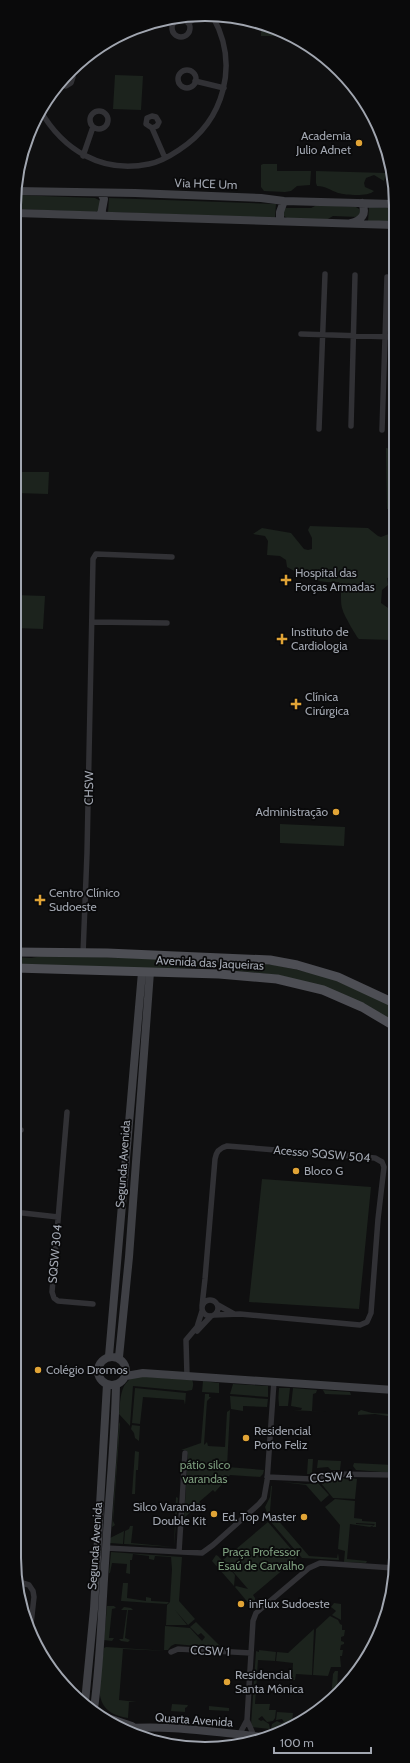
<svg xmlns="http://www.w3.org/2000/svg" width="410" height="1763" font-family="Cabin,sans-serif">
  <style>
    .green { fill: #1c231d }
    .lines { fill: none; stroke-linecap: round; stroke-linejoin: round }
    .street { stroke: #313135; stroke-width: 5.5 }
    .secondary { stroke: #3f4045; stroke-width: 8 }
    .primary { stroke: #4d4e54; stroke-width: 9 }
    .poi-dot { fill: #e1a436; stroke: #0a0a0b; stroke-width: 1.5 }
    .labels { text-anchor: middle; stroke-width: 3.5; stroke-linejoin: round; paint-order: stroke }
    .poi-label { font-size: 12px; fill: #a1a6b0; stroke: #0a0a0b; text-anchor: start }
    .street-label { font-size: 12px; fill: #a1a6b0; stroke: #0a0a0b }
    .park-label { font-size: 12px; fill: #7a9a7b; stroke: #0a0a0b }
    .rim { fill: none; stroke: #a1a6b0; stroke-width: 2 }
  </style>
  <rect width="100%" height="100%" fill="#0f0f10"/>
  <!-- green -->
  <path class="green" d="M261,25L290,34L292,36H261Z
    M115,75L143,76L141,110L113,109Z
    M263,164H277V171H311L310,185L297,186L291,191L285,192L264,191L261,187V165Z
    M316,171L386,173L384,181L374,175L366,178L364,183L365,187L374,191C368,197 346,195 338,193C330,190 326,186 317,186L316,183Z
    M16,195L95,198L101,201L98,211L95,212L17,209Z
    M109,198L276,204L275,218L108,212Z
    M317,205L356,207L362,211L358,217L333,216L326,220L287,218L284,216L283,209L286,208H311Z
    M369,207L394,208V222L368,221Z
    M386,448L394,449V509H387Z
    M17,472H49L48,494L16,493Z
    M310,526L368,528L378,536L381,537L394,532V576L387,578L388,585L382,590L381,603L391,610L389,616L394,623L391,640L359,639C357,638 344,615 343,611C339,602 343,591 339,582C316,583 307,578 287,567L286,560L280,556L267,555L268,541L265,536L253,534L262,528L291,533L304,549L308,550L312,549V538L308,530Z
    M15,595L45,596L43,629L15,628Z
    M280,824L345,827L344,846L280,843Z
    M47,955L211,961L219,962V964L215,967L164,969L15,964V957L31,958Z
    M228,961L275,965L325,976L394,1006V1023L316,985L278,975L228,970Z
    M262,1179L371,1187L359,1309L249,1302Z
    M135,1376L192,1380C194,1383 193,1387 192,1390L186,1391L133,1386L130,1426L119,1414C121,1399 119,1384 135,1376Z
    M203,1381L219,1383V1393L202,1392Z
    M233,1384L268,1386V1397L230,1394Z
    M135,1388L186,1393L185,1405L184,1400L143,1397L140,1424L132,1423Z
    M279,1388H290L288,1406H279V1398L278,1405Z
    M293,1388L317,1390L316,1393L313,1394L312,1411L326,1412L293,1410H301L302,1408L291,1406Z
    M323,1390L350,1392L351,1395L325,1394Z
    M205,1394H209V1397H211L207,1401L204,1445L207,1442L208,1446L225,1447L227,1412L230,1410L227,1467L264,1470L263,1474L260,1477L230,1475L222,1482L223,1483L215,1492L213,1490L199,1502L201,1504L195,1508L184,1518L188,1454L186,1450H181L201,1443Z
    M230,1396L268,1399L267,1407L243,1406V1411L231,1409Z
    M394,1399V1417L375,1414L358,1415V1412L361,1410L372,1413L392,1414L393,1401Z
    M119,1422L120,1424L113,1521L115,1525L112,1527Z
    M132,1425L140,1426L139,1441L135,1438L134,1433L131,1429Z
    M135,1451L139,1452L138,1470H136L135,1494H132Z
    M308,1459H313L312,1474H307Z
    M318,1460L341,1461L340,1470H331L328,1467L317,1468Z
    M354,1463L393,1465L394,1473L356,1470L353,1466Z
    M349,1478L357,1479L355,1499L333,1498L320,1482L328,1479Z
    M282,1482L306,1484L318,1483L329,1495L321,1502L306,1485Z
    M271,1486H272L270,1511L309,1556L337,1558L338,1553L339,1560L302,1558L270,1521L265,1507L270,1497Z
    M176,1497L178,1498L174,1547L124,1544L125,1531L129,1529L130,1526H133L131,1543L174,1547Z
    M335,1499L355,1501L354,1518L362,1519V1521L376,1522V1527H372L375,1524L356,1523V1524L374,1525L370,1527L350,1524L347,1559L367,1561L366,1563L344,1562L345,1551L338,1549L340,1525L325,1507Z
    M268,1522L298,1557L253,1595L255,1598V1604L250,1605L235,1587L236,1586L248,1589L223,1560Z
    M124,1531L123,1544L110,1543V1538Z
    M111,1552L182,1557L179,1601L195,1619L188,1625L175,1610L187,1625H166L167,1605L170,1602L172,1569L171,1557L155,1556L154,1560L149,1559V1556L133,1554L132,1560H130V1574L126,1573L127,1564L112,1563L110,1573H109Z
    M216,1555L218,1556L235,1575L234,1586L212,1561Z
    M123,1583H128L127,1598L146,1601V1597L151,1598V1601L169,1602L167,1604L121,1601Z
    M334,1603L341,1604V1620L332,1615L336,1611L331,1607Z
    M107,1606H114L116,1608L112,1609L109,1638H114L112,1641L104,1640Z
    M124,1607L131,1608L133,1610H128L125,1638L130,1640L128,1642L121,1641L119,1639H123L127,1610H121Z
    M330,1616L338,1620L340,1624L342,1625V1630H345L344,1636L341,1637V1641L344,1642V1644L341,1645L340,1650H343L342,1656H340L341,1667H331L328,1676L313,1675L316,1629Z
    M196,1622L220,1646L219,1648L175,1644L171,1646L168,1650H164L165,1626L190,1628L202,1641L205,1637L201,1633L198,1635L190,1627Z
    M314,1629L312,1675L296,1674L295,1680H292L293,1663L276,1661L277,1652L288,1653Z
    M106,1647L168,1651L123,1649L119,1700L137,1702H129L128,1718C87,1712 101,1678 104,1648Z
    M259,1650L276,1652L275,1661L258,1660L255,1704H270L269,1710H276L275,1718L273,1721L267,1722L262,1716L258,1719L261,1721L263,1720L269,1724L270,1729L252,1727L251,1725L256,1651L259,1652Z
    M335,1671H338L337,1692L331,1698L333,1674Z
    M172,1704L188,1705L187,1707L185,1708V1712L171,1711Z
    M209,1706L229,1708V1711L209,1710Z
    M277,1712L293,1713L292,1723H288V1726L280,1730L271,1729L272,1724L277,1721L281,1723L284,1722L282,1719L276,1720Z"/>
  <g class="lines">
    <!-- street -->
    <path class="street" d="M172 28a9 9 0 1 1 18 0a9 9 0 1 1-18 0Z
      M188,23L196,18
      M178 79a9 9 0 1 1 18 0a9 9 0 1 1-18 0Z
      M195,81L224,88
      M61,85L66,86L71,83L73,77L72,73
      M40,110C63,150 102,174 149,164C160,162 170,156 179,150C225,120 239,64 213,17
      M90 120a9 9 0 1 1 18 0a9 9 0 1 1-18 0Z
      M152,128L157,126L159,122L156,117L152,116L147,118L146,124L152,128L165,158
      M83,156L93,127
      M301,334L394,337
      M351,426L355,275
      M319,429L325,274
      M382,430L387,277
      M92,622L167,623
      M83,954L87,853L93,559L96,554L172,557
      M67,1112L52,1292L54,1298L58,1301L93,1304
      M15,1130H21
      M14,1212L58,1217
      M202 1308a8 8 0 1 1 16 0a8 8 0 1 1-16 0Z
      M218,1305L234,1314
      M202,1306L205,1279L215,1159C216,1152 219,1148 227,1146L375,1158L382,1162L384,1167L378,1219L371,1313L367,1322L360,1325L240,1314L214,1315
      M197,1331L211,1316
      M187,1376L186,1340L197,1327L202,1311
      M267,1477L312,1479L333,1474L394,1475
      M106,1548L202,1553L213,1545L259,1504L264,1498L267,1481L274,1381
      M179,1552L185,1453
      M19,1582L29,1585L33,1591L34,1597L30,1633
      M171,1652L178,1649L251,1653
      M247,1720L254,1736
      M239,1735L247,1720L253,1621L256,1613L309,1568L320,1563L394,1568"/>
    <!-- secondary -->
    <path class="secondary" d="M16,191L135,193L261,198L284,201L394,204
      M101,193L104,199L101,215
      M16,213L394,225
      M280,221V212L284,201
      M351,223C362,220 367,214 362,203
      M109,1356L142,972
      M98 1371a14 14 0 1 1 28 0a14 14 0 1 1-28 0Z
      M119,1357L129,1257L150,972
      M126,1376L143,1373L394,1390
      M85,1702L94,1609L107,1384
      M94,1709C101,1656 102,1602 106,1549C109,1494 115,1440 116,1385
      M105,1717L132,1726
      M120,1729C168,1724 218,1733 266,1737"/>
    <!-- primary -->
    <path class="primary" d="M15,952L107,953L270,960L297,965L338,977L394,1003
      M15,968L219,974L277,979L323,990L362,1007L394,1026"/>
  </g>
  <!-- markers -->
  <g class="poi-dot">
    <circle cx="359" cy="143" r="4"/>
    <path d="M284 574h4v4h4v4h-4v4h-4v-4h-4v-4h4z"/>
    <path d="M280 633h4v4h4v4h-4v4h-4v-4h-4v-4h4z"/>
    <path d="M294 698h4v4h4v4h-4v4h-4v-4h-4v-4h4z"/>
    <circle cx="336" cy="812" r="4"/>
    <path d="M38 894h4v4h4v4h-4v4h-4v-4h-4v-4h4z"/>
    <circle cx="296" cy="1171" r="4"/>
    <circle cx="38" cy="1370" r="4"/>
    <circle cx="246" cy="1438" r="4"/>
    <circle cx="214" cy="1514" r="4"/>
    <circle cx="304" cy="1517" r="4"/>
    <circle cx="241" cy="1604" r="4"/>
    <circle cx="227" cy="1682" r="4"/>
  </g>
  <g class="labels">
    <!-- poi labels -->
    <g class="poi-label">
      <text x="351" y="140" text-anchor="end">Academia<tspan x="351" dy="14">Julio Adnet</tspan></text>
      <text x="295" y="577">Hospital das<tspan x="295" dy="14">Forças Armadas</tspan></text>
      <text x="291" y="636">Instituto de<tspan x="291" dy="14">Cardiologia</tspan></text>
      <text x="305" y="701">Clínica<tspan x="305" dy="14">Cirúrgica</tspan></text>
      <text x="328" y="816" text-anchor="end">Administração</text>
      <text x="49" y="897">Centro Clínico<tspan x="49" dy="14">Sudoeste</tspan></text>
      <text x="304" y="1175">Bloco G</text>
      <text x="46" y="1374">Colégio Dromos</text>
      <text x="254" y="1435">Residencial<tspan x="254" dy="14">Porto Feliz</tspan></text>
      <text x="206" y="1511" text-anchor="end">Silco Varandas<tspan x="206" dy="14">Double Kit</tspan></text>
      <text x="296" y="1521" text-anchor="end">Ed. Top Master</text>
      <text x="249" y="1608">inFlux Sudoeste</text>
      <text x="235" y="1679">Residencial<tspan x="235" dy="14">Santa Mônica</tspan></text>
    </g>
    <!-- street labels -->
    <g class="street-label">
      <text transform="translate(206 184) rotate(2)" y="4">Via HCE Um</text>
      <text transform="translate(89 788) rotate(-89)" y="4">CHSW</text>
      <text transform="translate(210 963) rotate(3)" y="4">Avenida das Jaqueiras</text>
      <text transform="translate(322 1154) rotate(5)" y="4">Acesso SQSW 504</text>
      <text transform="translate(123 1164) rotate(-86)" y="4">Segunda Avenida</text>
      <text transform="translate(55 1254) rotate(-85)" y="4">SQSW 304</text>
      <text transform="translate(331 1477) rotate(-5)" y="4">CCSW 4</text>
      <text transform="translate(95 1546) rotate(-86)" y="4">Segunda Avenida</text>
      <text transform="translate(210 1651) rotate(3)" y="4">CCSW 1</text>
      <text transform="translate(194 1720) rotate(4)" y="4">Quarta Avenida</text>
    </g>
    <!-- park labels -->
    <g class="park-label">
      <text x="205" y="1469">pátio silco<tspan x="205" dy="14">varandas</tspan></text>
      <text x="261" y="1556">Praça Professor<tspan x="261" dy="14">Esaú de Carvalho</tspan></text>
    </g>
  </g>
  <!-- crop -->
  <path d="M0 0H410V1763H0ZM205 21H205A184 184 0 0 1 389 205V1558A184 184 0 0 1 205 1742H205A184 184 0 0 1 21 1558V205A184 184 0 0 1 205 21Z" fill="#0a0a0b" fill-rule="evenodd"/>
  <path class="rim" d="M205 21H205A184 184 0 0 1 389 205V1558A184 184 0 0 1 205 1742H205A184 184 0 0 1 21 1558V205A184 184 0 0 1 205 21Z"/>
  <!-- scale -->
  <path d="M274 1747v6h97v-6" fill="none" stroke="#a1a6b0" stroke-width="2"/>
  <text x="280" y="1747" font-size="12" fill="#a1a6b0" stroke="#0a0a0b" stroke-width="3" paint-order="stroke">100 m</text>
</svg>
